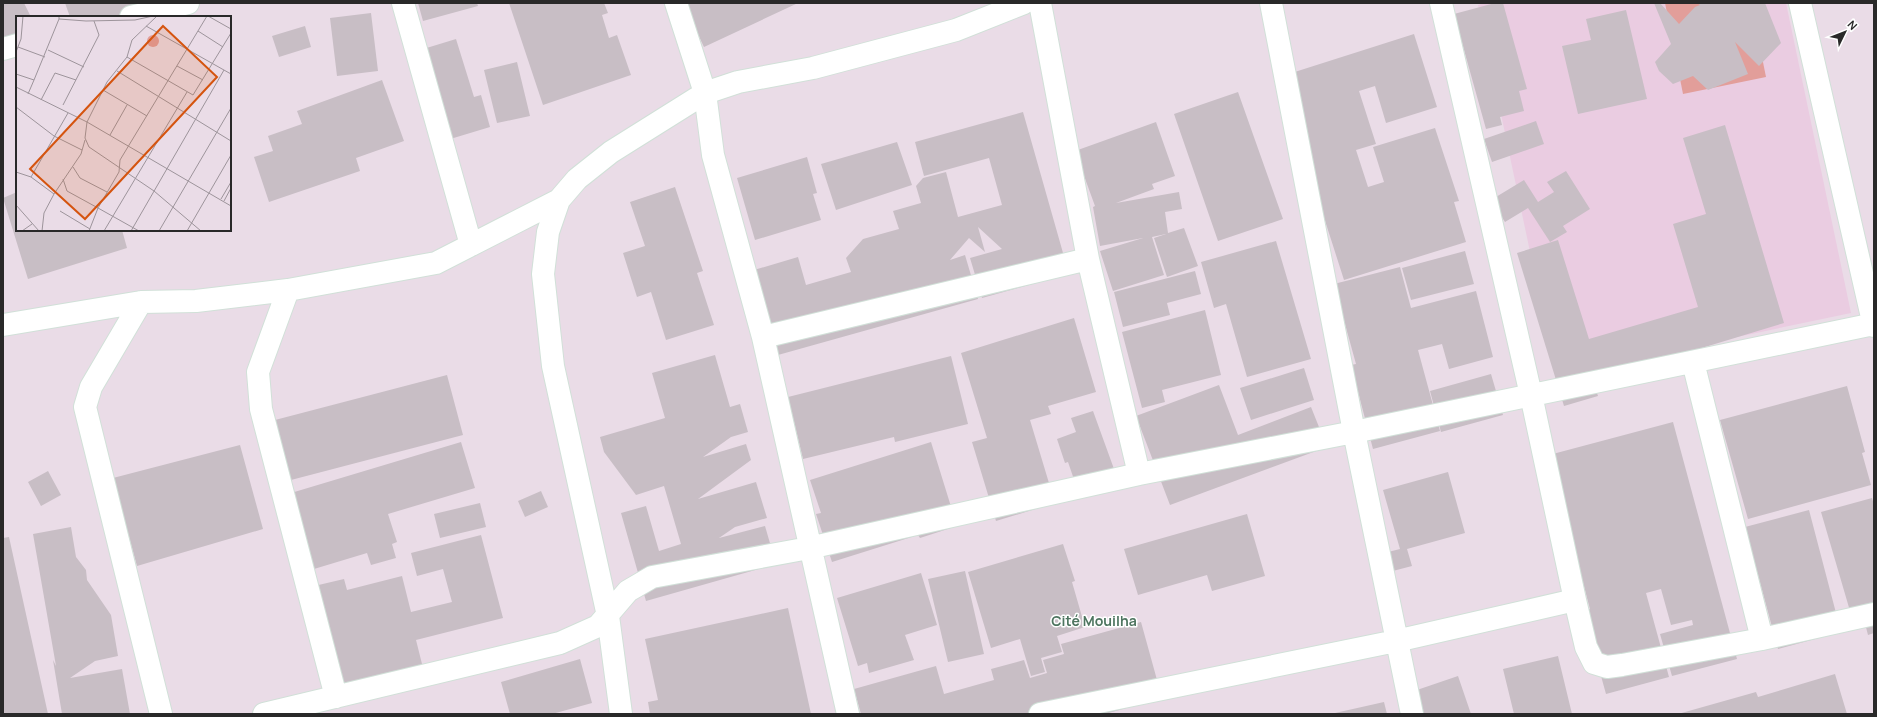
<svg xmlns="http://www.w3.org/2000/svg" width="1877" height="717" font-family="Manrope,sans-serif">
  <style>
    .education { fill: #eacce1 }
    .pitch { fill: #e29e9a }
    .building { fill: #c8bec5 }
    .lines { fill: none; stroke-linecap: round; stroke-linejoin: round }
    .minor-casing { stroke: #d1e0d8; stroke-width: 24 }
    .minor { stroke: #fff; stroke-width: 22 }
    .labels { text-anchor: middle; stroke-width: 3; stroke-linejoin: round; paint-order: stroke }
    .district-label { font-size: 14px; font-weight: bold; fill: #4e7560; stroke: #fff }
    .inset-road { fill: none; stroke: #9d949b; stroke-width: 1 }
    .view { fill: #d5540f; fill-opacity: 0.15; stroke: #d5540f; stroke-width: 2 }
    .inset-edge { fill: none; stroke: #292929; stroke-width: 2 }
  </style>
  <rect width="100%" height="100%" fill="#eadce7"/>
  <!-- education -->
  <path class="education" d="M1485,3H1665L1684,94L1751,3H1786L1851,313L1556,375L1478,5Z"/>
  <!-- pitch -->
  <path class="pitch" d="M1665,3H1751L1766,77L1683,94Z"/>
  <!-- building -->
  <path class="building" d="M3,3H24L31,17H17V51L3,57Z
    M65,3H144L145,6L115,17H70Z
    M418,3H477L478,6L423,21Z
    M509,3H604L608,13L602,15L609,38L617,35L631,75L543,105Z
    M683,3H798L704,47Z
    M1495,3H1503L1527,89L1519,91L1524,111L1500,117L1502,125L1486,129L1454,14Z
    M1654,3H1660L1679,24L1695,7L1700,5L1697,3H1765L1781,43L1759,66L1735,42L1748,74L1708,90L1693,76L1673,84L1659,71L1655,62L1671,44Z
    M1626,10L1647,99L1578,114L1562,46L1591,40L1586,19Z
    M371,13L378,71L337,76L330,18Z
    M305,26L311,47L279,57L272,36Z
    M1414,34L1437,107L1386,123L1375,86L1359,91L1376,144L1356,150L1368,187L1384,182L1373,147L1435,128L1459,201L1454,202L1466,242L1344,280L1279,77Z
    M456,39L474,97L481,95L490,127L447,140L420,50Z
    M517,62L530,116L497,123L484,70Z
    M382,80L404,141L356,158L360,171L269,202L254,157L273,151L268,136L302,124L297,111Z
    M1238,92L1283,219L1218,241L1174,114Z
    M1023,112L1069,274L982,298L970,258L1002,249L978,227L985,252L969,238L950,260L965,255L978,299L778,355L754,270L798,257L806,285L851,272L846,258L863,239L899,229L893,211L921,203L916,186L923,178L946,172L958,217L1002,205L989,158L924,176L915,142Z
    M1536,121L1544,144L1492,162L1484,139Z
    M1156,122L1175,176L1152,184L1154,189L1116,203L1179,192L1182,209L1165,212L1168,233L1184,228L1198,266L1167,277L1154,238L1166,234L1152,237L1164,275L1113,291L1100,251L1143,238L1100,246L1093,207L1095,206L1075,151Z
    M1725,125L1784,323L1593,381L1598,396L1564,406L1517,253L1558,240L1589,339L1698,307L1673,224L1706,214L1683,138Z
    M897,142L912,185L836,210L821,164Z
    M807,157L817,193L813,194L821,220L755,240L737,178Z
    M1566,171L1590,209L1563,226L1567,232L1550,242L1528,208L1505,222L1491,200L1524,180L1538,202L1554,192L1547,182Z
    M675,187L703,271L697,273L714,325L666,340L651,292L637,297L623,253L645,246L630,202Z
    M17,192V230H122L127,248L28,279L3,198Z
    M1276,241L1311,359L1247,377L1226,304L1214,308L1201,262Z
    M1465,251L1474,284L1411,300L1402,268Z
    M1400,267L1411,308L1476,291L1493,357L1449,369L1442,344L1418,350L1440,431L1373,449L1351,365L1356,364L1334,284Z
    M1195,271L1201,294L1167,303L1170,315L1123,327L1114,292Z
    M1205,310L1221,375L1162,390L1165,402L1142,408L1122,332Z
    M1074,318L1096,392L1048,406L1051,414L1030,420L1055,503L996,521L972,442L987,438L961,353Z
    M715,355L730,407L740,404L748,432L731,437L703,457L746,444L751,460L698,499L756,482L767,518L735,527L719,538L765,526L776,564L646,601L621,513L646,506L659,551L681,544L664,486L636,495L604,452L600,437L665,418L652,373Z
    M951,356L968,424L895,442L894,437L803,459L788,397Z
    M1304,368L1314,400L1251,420L1240,388Z
    M1491,374L1503,415L1441,432L1430,391Z
    M447,375L463,435L291,480L275,420Z
    M1219,385L1238,435L1311,407L1327,447L1170,505L1136,416Z
    M1847,386L1865,452L1862,453L1871,485L1748,519L1720,420Z
    M1093,411L1118,480L1079,494L1068,462L1065,463L1057,439L1076,432L1071,418Z
    M1673,422L1737,659L1672,676L1660,634L1693,625L1692,620L1671,625L1661,589L1646,593L1669,677L1606,694L1583,611L1590,609L1549,455Z
    M461,442L475,488L388,514L397,542L392,544L396,558L371,565L367,553L314,569L291,493Z
    M931,442L957,526L920,538L918,535L832,562L816,514L821,513L810,480Z
    M240,445L263,529L137,566L113,478Z
    M48,471L61,495L41,506L28,482Z
    M1448,472L1465,533L1407,549L1412,566L1389,572L1384,553L1400,549L1383,490Z
    M541,491L548,507L525,517L518,501Z
    M1872,498L1874,505V633L1868,635L1861,608L1850,611L1821,512Z
    M480,503L486,527L440,538L434,514Z
    M1809,510L1841,632L1778,649L1745,527Z
    M1247,514L1265,576L1212,591L1207,575L1138,595L1124,549Z
    M71,527L76,557L86,570L87,580L111,615L118,656L95,661L70,678L122,669L130,714H62L53,660L56,666L33,534Z
    M481,535L503,618L416,640L423,668L337,690L310,587L344,579L347,590L402,576L411,612L452,602L443,569L417,576L411,553Z
    M9,537L48,714H3V538Z
    M1063,544L1075,581L1072,582L1085,627L1057,636L1062,652L1041,658L1045,672L1031,676L1020,639L991,648L968,572Z
    M965,571L984,654L948,662L928,579Z
    M921,573L937,625L905,635L914,660L869,673L867,663L858,666L837,598Z
    M788,608L811,714H650L648,702L658,700L645,639Z
    M1141,622L1162,698L1105,714H861L854,689L936,666L944,694L994,680L991,669L1024,660L1030,678L1047,673L1043,660L1064,654L1061,644Z
    M1558,656L1572,714H1514L1503,669Z
    M580,659L592,703L552,714H510L501,682Z
    M1835,674L1847,714H1678L1756,692L1758,697Z
    M1458,676L1471,714H1422L1414,691Z
    M1384,702L1387,714H1335V713Z"/>
  <g class="lines">
    <!-- minor casing -->
    <g class="minor-casing">
      <path id="minor" d="M403,3L471,245
        M1040,3L1088,259L1139,474
        M1271,3L1354,432L1412,714
        M1441,3L1531,395L1575,600L1586,647L1594,663L1607,667L1622,665L1762,639L1874,614
        M1800,3L1874,326
        M131,17L188,3
        M3,49L17,45
        M288,290L258,372L261,409L336,697
        M141,302L91,387L85,407L161,714
        M3,325L141,302L196,301L288,290L436,263L559,200
        M763,337L1088,259
        M1693,362L1762,639
        M264,714L560,643L598,626L628,591L652,577L809,548L1139,474L1354,432L1874,324
        M621,714L608,616L553,366L543,274L548,232L559,200L577,179L611,152L705,93L676,3
        M848,714L763,337L713,155L705,93L738,82L813,68L956,30L1024,3
        M1040,714L1396,641L1575,600"/>
    </g>
    <!-- minor -->
    <use href="#minor" class="minor"/>
  </g>
  <g class="labels">
    <!-- district labels -->
    <g class="district-label">
      <text x="1094" y="626">Cité Mouilha</text>
    </g>
  </g>
  <!-- overview -->
  <g transform="translate(16 16)">
    <rect width="215" height="215" fill="#eadce7"/>
    <path d="M131 25a6 6 0 1 1 12 0a6 6 0 1 1-12 0Z" fill="#e29e9a"/>
    <path class="inset-road" d="M43,0V3L70,5L119,4L137,0M141,0L116,24L111,41L177,79L215,17M192,0L215,13M130,10L215,58M182,15L207,31M2,31L29,41M32,34L68,51M0,36L5,23L7,0M111,41L91,66L71,106L215,190M161,50L187,64M101,55L215,125M0,58L18,64L43,3M0,71L71,106L69,122L73,131L138,175L185,215M87,74L131,100M12,78L18,64M25,84L39,57L60,64M47,89L83,19L78,5M0,91L38,120L66,134M94,119L111,89M57,151L64,162L91,176M0,156L15,161L38,178M15,161L52,97M47,163L51,175L82,192L73,215M205,183L215,166M208,185L215,172M0,189L23,215M44,195L74,213M6,215L16,208M26,215L28,197L38,178L65,138L69,124M88,215L171,76M115,215L208,54M123,215L82,192L103,156L104,144L191,0M143,215L215,92M171,215L215,139"/>
    <path class="view" d="M147,10L201,61L69,203L14,153Z"/>
    <rect width="215" height="215" class="inset-edge"/>
  </g>
  <!-- border -->
  <rect width="1877" height="717" fill="none" stroke="#292929" stroke-width="8"/>
  <!-- north arrow -->
  <g transform="translate(1845 32) rotate(47)" stroke="#ffffff" stroke-width="3" paint-order="stroke">
  <path d="M0-3L7 15L0 10L-7 15Z" fill="#292929"/>
  <text y="-6" font-size="11" font-weight="bold" text-anchor="middle" fill="#292929">N</text>
  </g>
</svg>
